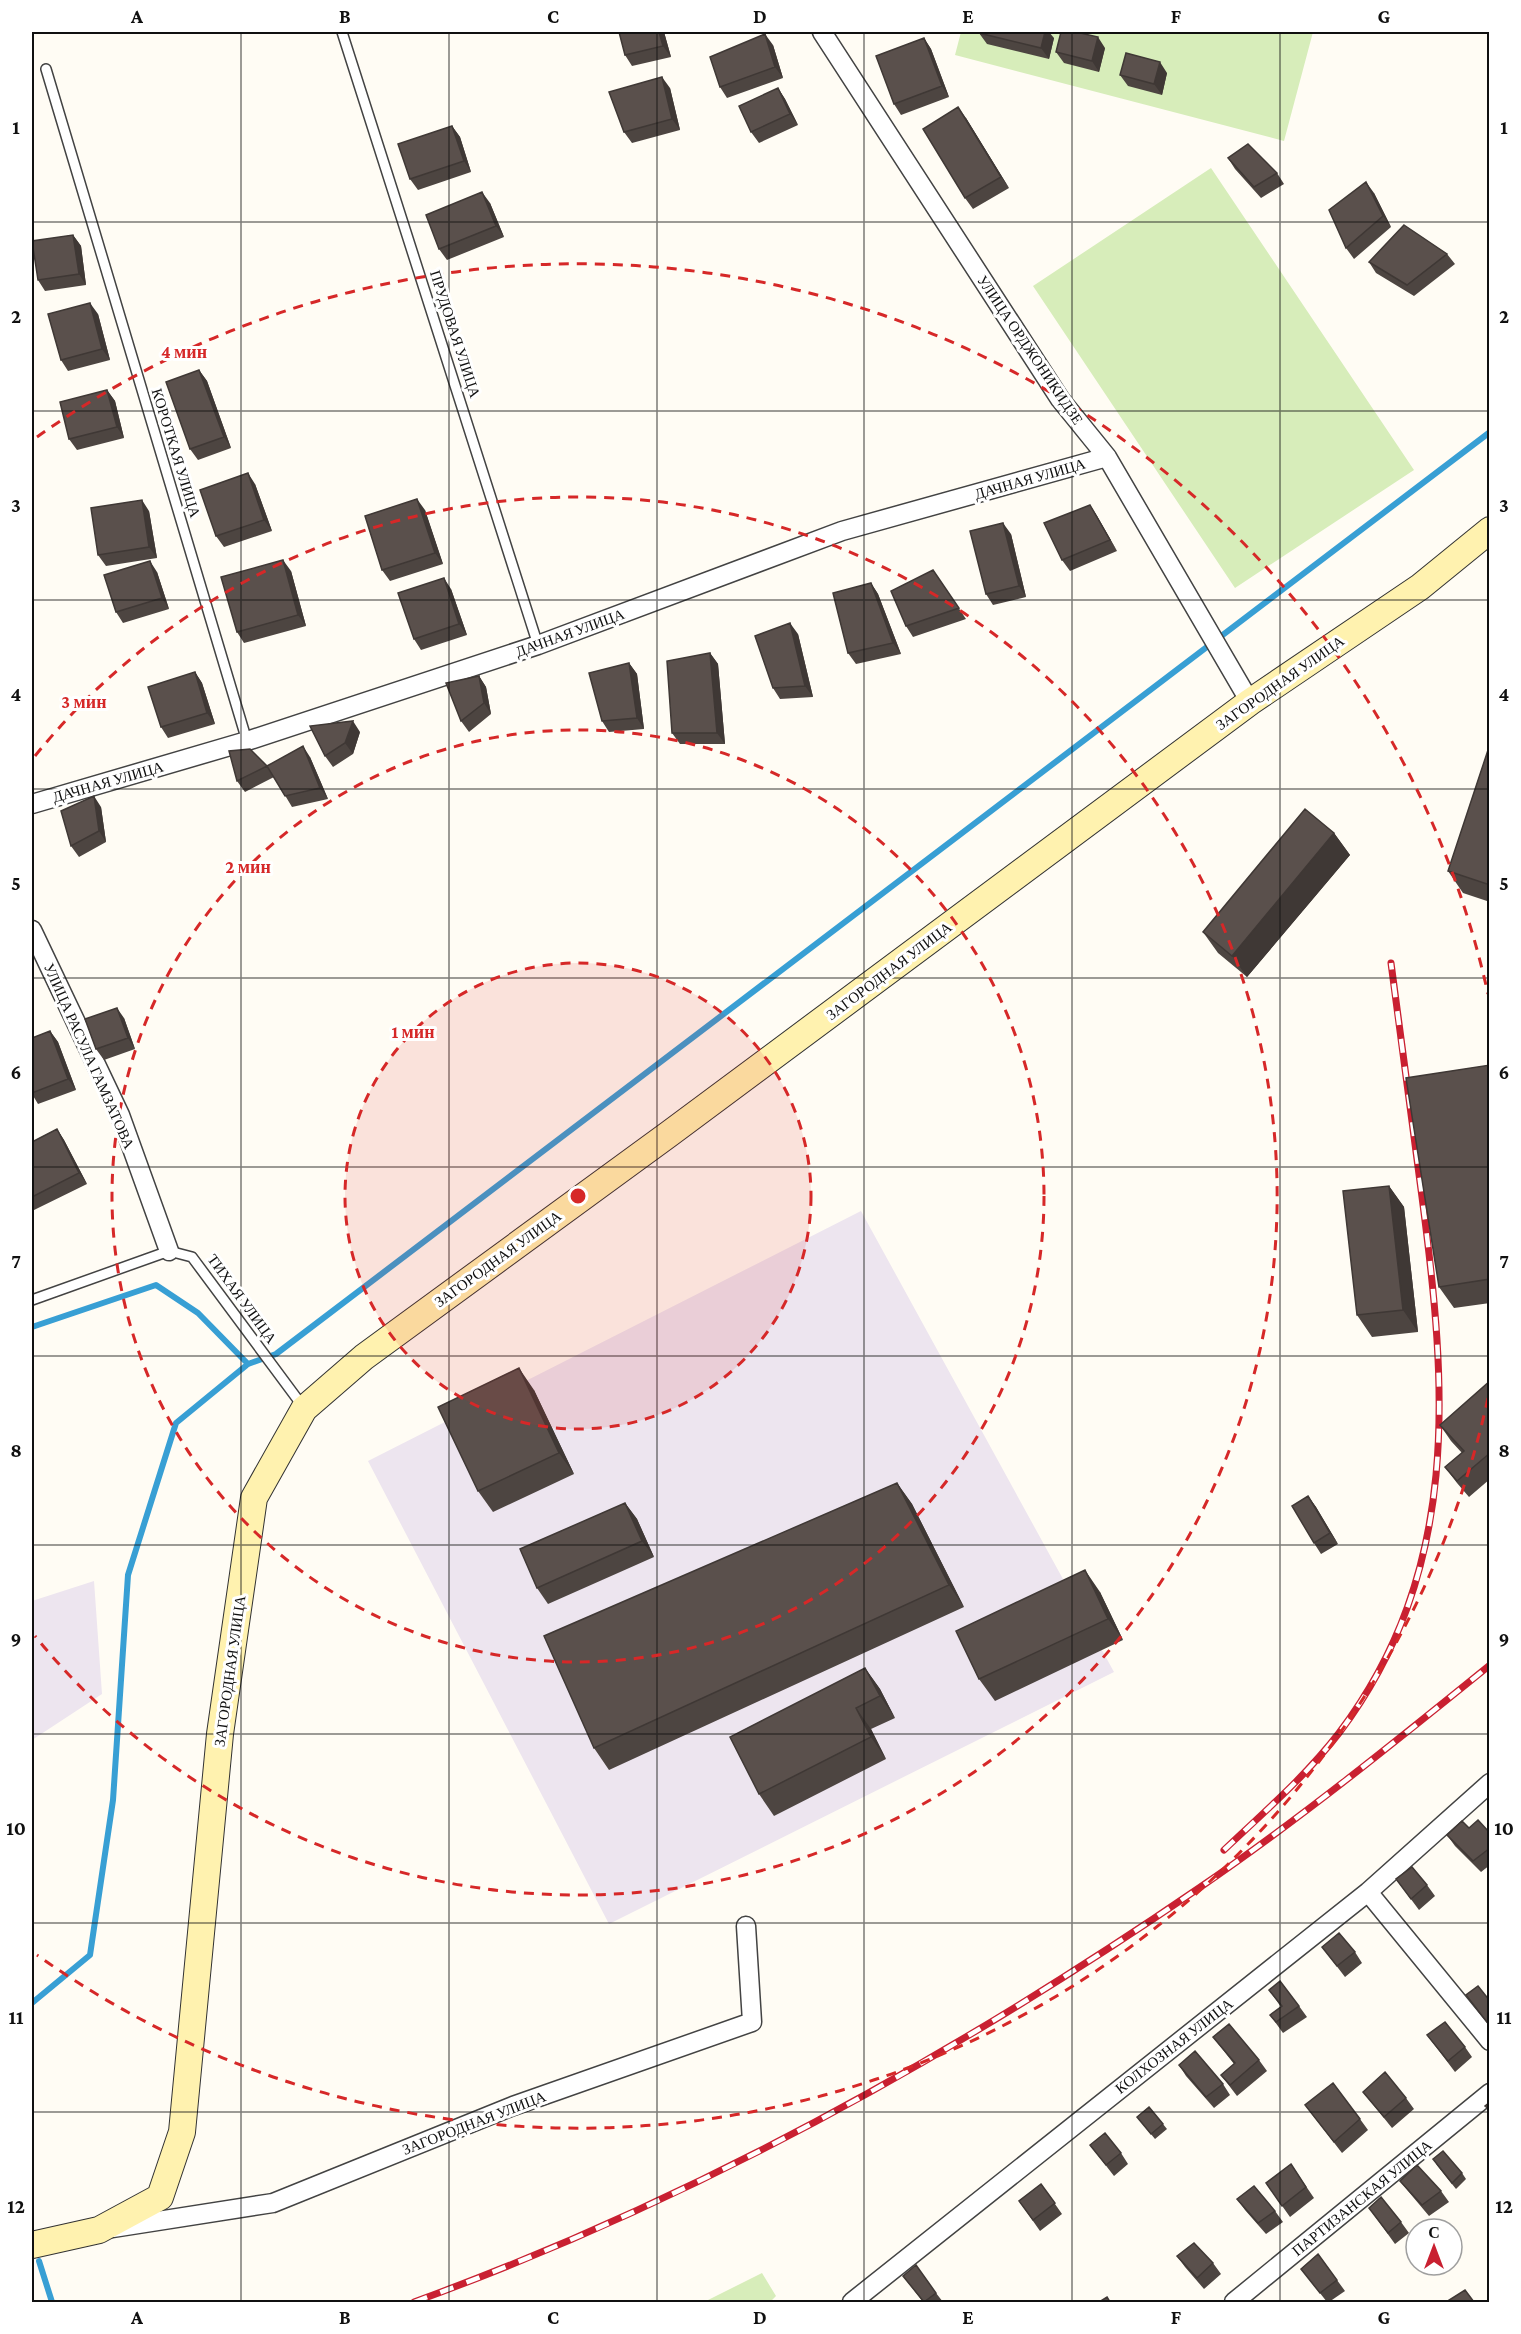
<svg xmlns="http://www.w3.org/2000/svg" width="1521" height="2334" font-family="'Crimson Pro',serif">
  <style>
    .industrial { fill: #ede5ef }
    .green { fill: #d7edba }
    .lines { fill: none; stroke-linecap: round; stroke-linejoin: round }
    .stream { stroke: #389fd4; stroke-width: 6 }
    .service-casing { stroke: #434343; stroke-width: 12 }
    .minor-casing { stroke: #434343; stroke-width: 21 }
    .secondary-casing { stroke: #323232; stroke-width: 28 }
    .service { stroke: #fff; stroke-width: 9 }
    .minor { stroke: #fff; stroke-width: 18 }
    .secondary { stroke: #fff2af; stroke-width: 26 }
    .rail-casing { stroke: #c92031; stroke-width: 7 }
    .rail { stroke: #fff; stroke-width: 4.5; stroke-dasharray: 14; stroke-linecap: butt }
    .wall { fill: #4d4541 }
    .shaded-wall { fill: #3f3835 }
    .building { fill: #5a504c; stroke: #3f3835; stroke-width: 1.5 }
    .grid { fill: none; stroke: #101010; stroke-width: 1.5; stroke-opacity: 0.55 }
    .ring { fill: none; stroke: #d62828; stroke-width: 3; stroke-dasharray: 10 8 }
    .labels { text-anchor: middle; stroke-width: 6; stroke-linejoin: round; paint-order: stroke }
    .street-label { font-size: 15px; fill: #101010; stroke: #fff }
    .centre { fill: #d62828; stroke: #fff; stroke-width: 3 }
    .ring-label { font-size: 18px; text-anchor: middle; font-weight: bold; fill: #d62828; stroke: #fff; stroke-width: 6; stroke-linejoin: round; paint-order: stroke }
    .neatline { fill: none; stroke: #101010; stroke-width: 2 }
    .grid-label { font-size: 20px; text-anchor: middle; font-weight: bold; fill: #101010 }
  </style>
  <rect width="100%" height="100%" fill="#fffcf4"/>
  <!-- industrial -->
  <path class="industrial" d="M861,1211L1114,1672L609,1924L368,1461Z
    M94,1581L102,1694L32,1740V1601Z"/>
  <!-- green -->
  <path class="green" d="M961,32H1313L1284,141L955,55Z
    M1211,168L1414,470L1235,588L1033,286Z
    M762,2273L776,2296L770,2302H704Z"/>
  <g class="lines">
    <!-- stream -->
    <path class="stream" d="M32,1327L156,1285L198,1313L248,1364
      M32,2003L90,1955L113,1800L128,1575L176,1423L248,1364L276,1354L1490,432
      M39,2261L52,2302"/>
    <!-- service casing -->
    <g class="service-casing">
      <path id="service" d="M342,32L538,645
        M46,69L247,741
        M32,1300L169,1251L192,1257L304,1408"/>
    </g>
    <!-- minor casing -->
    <g class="minor-casing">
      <path id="minor" d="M822,32L1060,399L1107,457L1250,702
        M32,804L247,741L538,645L842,531L1107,457
        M32,930L120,1115L169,1251
        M1368,1892L1490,2041
        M113,2228L273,2203L513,2106L752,2022L746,1926
        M852,2302L1368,1892L1490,1783
        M1234,2302L1490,2093"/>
    </g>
    <!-- secondary casing -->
    <g class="secondary-casing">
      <path id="secondary" d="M32,2245L99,2230L160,2197L182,2132L220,1734L254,1498L304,1409L364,1357L669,1134L1250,702L1420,587L1490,530"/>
    </g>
    <!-- service -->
    <use href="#service" class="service"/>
    <!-- minor -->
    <use href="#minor" class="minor"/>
    <!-- secondary -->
    <use href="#secondary" class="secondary"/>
    <!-- rail casing -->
    <g class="rail-casing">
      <path id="rail" d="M1224,1850C1263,1813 1306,1776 1339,1733C1462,1570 1447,1387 1422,1197C1412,1119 1401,1041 1391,963
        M414,2302C692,2201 955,2055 1199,1888C1300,1819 1395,1742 1490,1665"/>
    </g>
    <!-- rail -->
    <use href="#rail" class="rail"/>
  </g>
  <!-- wall -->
  <path class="wall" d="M619,32H664L671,57L632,66L625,55Z
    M979,33L1054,38L1049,59L987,44Z
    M924,38L931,49L949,97L901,115L894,104Z
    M773,45L783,78L727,98L720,87Z
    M1105,48L1099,72L1064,63L1056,52Z
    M1167,73L1162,95L1128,86L1120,75Z
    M670,88L680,130L632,143L624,132Z
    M778,88L785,99L798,125L759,143L751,132Z
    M966,118L1009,188L973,209L965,198Z
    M452,126L460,137L471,172L418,190L410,179Z
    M1228,158L1277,173L1284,184L1261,198L1235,169Z
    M1374,193L1391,227L1354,259L1346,248Z
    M490,203L504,237L447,260L439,249Z
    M73,235L81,246L86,285L45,291L38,280Z
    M1447,254L1455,264L1414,296L1376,273L1369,262Z
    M98,314L110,360L68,371L61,360Z
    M199,370L207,381L231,448L198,460L190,449Z
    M107,390L115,401L124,438L77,450L69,439Z
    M255,484L272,531L224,547L216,536Z
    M1090,505L1097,516L1117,551L1070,571L1062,560Z
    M425,510L443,564L390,581L382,570Z
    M149,511L157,558L106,566L98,555Z
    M1011,534L1026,597L993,605L986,594Z
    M933,570L966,619L913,637L906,626Z
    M291,571L306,626L244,643L237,632Z
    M157,572L169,609L123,623L116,612Z
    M871,583L878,594L901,654L856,664L848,653Z
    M451,589L467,635L421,650L414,639Z
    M798,634L813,697L780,699L773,688Z
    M710,653L718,664L725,744H680L672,733Z
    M629,663L637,674L644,729L609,732L602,721Z
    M195,672L202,683L215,724L168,738L161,727Z
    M479,676L486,687L491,714L469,732L461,721Z
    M360,732L353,754L333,767L325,756Z
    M1490,744V902L1463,893L1448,871Z
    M310,757L328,799L292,807L274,777L245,792L237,781L267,766Z
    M101,807L106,842L79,857L71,846Z
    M1334,833L1350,855L1247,977L1218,953L1203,932Z
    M124,1018L135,1049L104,1060L96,1049Z
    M50,1031L58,1042L76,1090L38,1104L32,1094V1038Z
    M1490,1065V1303L1454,1308L1439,1287Z
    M57,1129L64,1140L87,1184L32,1211V1142Z
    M1389,1186L1404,1207L1418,1332L1372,1337L1357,1315Z
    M1490,1381V1479L1469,1497L1457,1483L1445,1467L1462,1453L1451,1441L1440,1425Z
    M534,1390L574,1474L493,1512L478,1491Z
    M897,1483L912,1504L964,1607L609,1770L594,1748Z
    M1308,1496L1316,1507L1338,1544L1321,1554L1314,1543Z
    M625,1503L637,1519L654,1557L548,1604L537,1588Z
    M1100,1592L1123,1640L995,1701L979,1679Z
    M865,1668L880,1689L895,1718L871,1729L886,1759L774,1816L759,1794Z
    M1490,1833V1865L1481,1872L1455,1846L1447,1835Z
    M1396,1879L1427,1885L1435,1896L1419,1910Z
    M1322,1947L1355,1952L1362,1963L1345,1977Z
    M1269,1990L1299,2006L1307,2017L1283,2033L1270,2015L1281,2007Z
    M1427,2035L1465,2047L1472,2057L1455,2072Z
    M1213,2037L1259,2060L1267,2071L1237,2096L1221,2075L1234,2064Z
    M1179,2065L1223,2084L1230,2095L1214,2108L1186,2076Z
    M1363,2092L1406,2098L1414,2109L1392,2128Z
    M1305,2105L1360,2119L1368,2130L1342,2153Z
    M1149,2107L1167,2129L1155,2139L1137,2117Z
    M1090,2145L1121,2153L1128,2164L1114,2176Z
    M1291,2164L1314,2198L1290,2217L1266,2183Z
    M1436,2164L1462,2173L1466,2179L1456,2189Z
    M1400,2181L1441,2191L1449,2202L1429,2216L1408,2191Z
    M1041,2184L1062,2214L1040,2231L1019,2201Z
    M1237,2199L1275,2211L1283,2222L1266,2234L1245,2210Z
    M1369,2208L1401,2222L1409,2233L1395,2244Z
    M1318,2254L1345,2291L1329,2302H1327L1301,2269Z
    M1177,2256L1213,2263L1221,2274L1204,2289L1185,2267Z
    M903,2276L936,2293L943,2302H923Z"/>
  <!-- shaded-wall -->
  <path class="shaded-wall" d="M659,32H664L671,57L663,46Z
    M1045,32H1049L1054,38L1049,59L1041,48Z
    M765,34L773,45L783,78L775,67Z
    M1098,37L1105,48L1099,72L1092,61Z
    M924,38L931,49L949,97L942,86Z
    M1160,62L1167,73L1162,95L1154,84Z
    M662,77L670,88L680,130L672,119Z
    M778,88L785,99L798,125L790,114Z
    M958,107L966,118L1009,188L1001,177Z
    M452,126L460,137L471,172L464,161Z
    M1366,182L1374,193L1391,227L1383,216Z
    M482,192L490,203L504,237L496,226Z
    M73,235L81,246L86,285L79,274Z
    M90,303L98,314L110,360L102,349Z
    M199,370L207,381L231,448L224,437Z
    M107,390L115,401L124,438L117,427Z
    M248,473L255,484L272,531L264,520Z
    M417,499L425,510L443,564L435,553Z
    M142,500L149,511L157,558L149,547Z
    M1090,505L1097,516L1117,551L1110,540Z
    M1003,523L1011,534L1026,597L1019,586Z
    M283,560L291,571L306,626L298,615Z
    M150,561L157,572L169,609L162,598Z
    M444,578L451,589L467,635L459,624Z
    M871,583L878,594L901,654L893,643Z
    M790,623L798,634L813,697L805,686Z
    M710,653L718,664L725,744L717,733Z
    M629,663L637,674L644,729L637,718Z
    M195,672L202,683L215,724L207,713Z
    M479,676L486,687L491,714L484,703Z
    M353,721L360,732L353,754L345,743Z
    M303,746L310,757L328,799L320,788Z
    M94,796L101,807L106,842L99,831Z
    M1334,833L1350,855L1247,977L1232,956Z
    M117,1008L124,1018L135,1049L128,1038Z
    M50,1031L58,1042L76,1090L68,1079Z
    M57,1129L64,1140L87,1184L79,1173Z
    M1389,1186L1404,1207L1418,1332L1403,1310Z
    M519,1368L534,1390L574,1474L559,1453Z
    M897,1483L912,1504L964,1607L949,1585Z
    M1308,1496L1316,1507L1338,1544L1330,1533Z
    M625,1503L637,1519L654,1557L642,1541Z
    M1085,1570L1100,1592L1123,1640L1108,1619Z
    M865,1668L880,1689L895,1718L880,1696Z
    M856,1708L871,1729L886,1759L871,1737Z"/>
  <!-- building -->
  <path class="building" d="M619,32H659L663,46L625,55Z
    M980,32H1045L1041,48L979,33Z
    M1061,32H1076L1098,37L1092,61L1056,52Z
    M765,34L775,67L720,87L710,57Z
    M924,38L942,86L894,104L876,56Z
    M1126,53L1160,62L1154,84L1120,75Z
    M662,77L672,119L624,132L609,92Z
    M778,88L790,114L751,132L739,106Z
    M958,107L1001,177L965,198L923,129Z
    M452,126L464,161L410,179L398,144Z
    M1248,144L1277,173L1254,187L1228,158Z
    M1366,182L1383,216L1346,248L1329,210Z
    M482,192L496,226L439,249L426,215Z
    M1404,225L1447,254L1407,285L1369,262Z
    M73,235L79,274L38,280L32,241Z
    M90,303L102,349L61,360L48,314Z
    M199,370L224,437L190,449L166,382Z
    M107,390L117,427L69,439L60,402Z
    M248,473L264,520L216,536L200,490Z
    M417,499L435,553L382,570L365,516Z
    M142,500L149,547L98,555L91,508Z
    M1090,505L1110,540L1062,560L1044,523Z
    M1003,523L1019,586L986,594L970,531Z
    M283,560L298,615L237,632L221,577Z
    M150,561L162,598L116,612L104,575Z
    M933,570L959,608L906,626L891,591Z
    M444,578L459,624L414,639L398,593Z
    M871,583L893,643L848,653L833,593Z
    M790,623L805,686L773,688L755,636Z
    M710,653L717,733H672L667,661Z
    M629,663L637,718L602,721L589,673Z
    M195,672L207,713L161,727L148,687Z
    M479,676L484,703L461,721L446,683Z
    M353,721L345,743L325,756L310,726Z
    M1490,744V885L1448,871Z
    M303,746L320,788L285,796L267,766L237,781L229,751L250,749L267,766Z
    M94,796L99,831L71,846L61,811Z
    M1305,809L1334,833L1232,956L1203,932Z
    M117,1008L128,1038L96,1049L85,1019Z
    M50,1031L68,1079L32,1093V1038Z
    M1490,1065V1279L1439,1287L1406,1078Z
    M57,1129L79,1173L32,1197V1142Z
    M1389,1186L1403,1310L1357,1315L1343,1191Z
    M519,1368L559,1453L478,1491L438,1407Z
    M1490,1381V1453L1457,1481L1445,1467L1464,1451L1440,1425Z
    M897,1483L949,1585L594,1748L544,1636Z
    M1308,1496L1330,1533L1314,1543L1292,1506Z
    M625,1503L642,1541L537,1588L520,1549Z
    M1085,1570L1108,1619L979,1679L956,1631Z
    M865,1668L880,1696L856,1708L871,1737L759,1794L730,1737Z
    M1478,1820L1490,1833V1848L1473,1861L1447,1835L1462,1821L1469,1828Z
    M1412,1867L1427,1885L1411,1899L1396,1879Z
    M1339,1933L1355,1952L1337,1966L1322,1947Z
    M1280,1981L1299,2006L1276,2022L1270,2015L1282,2006L1269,1990Z
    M1478,1986L1490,2001V2026L1466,1995Z
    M1445,2022L1465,2047L1448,2061L1427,2035Z
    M1229,2024L1259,2060L1230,2085L1221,2075L1235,2063L1213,2037Z
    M1195,2051L1223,2084L1206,2097L1179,2065Z
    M1385,2072L1406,2098L1384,2117L1363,2092Z
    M1333,2083L1360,2119L1334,2142L1305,2105Z
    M1490,2102V2110L1485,2106Z
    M1149,2107L1163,2124L1151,2134L1137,2117Z
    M1105,2133L1121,2153L1106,2165L1090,2145Z
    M1443,2151L1462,2173L1452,2183L1433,2159Z
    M1291,2164L1306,2187L1282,2206L1266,2183Z
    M1417,2165L1441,2191L1422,2205L1400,2181Z
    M1041,2184L1055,2203L1033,2220L1019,2201Z
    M1254,2186L1275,2211L1258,2223L1237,2199Z
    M1381,2197L1401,2222L1388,2233L1369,2208Z
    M1194,2243L1213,2263L1197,2278L1177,2256Z
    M1318,2254L1337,2280L1320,2293L1301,2269Z
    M916,2265L936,2293L924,2302L903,2276Z
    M1465,2290L1474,2302H1446Z
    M1107,2297L1110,2302H1099Z"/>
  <!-- grid -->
  <path class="grid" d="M241,32V2302M449,32V2302M657,32V2302M864,32V2302M1072,32V2302M1280,32V2302M32,222H1490M32,411H1490M32,600H1490M32,789H1490M32,978H1490M32,1167H1490M32,1356H1490M32,1545H1490M32,1734H1490M32,1923H1490M32,2112H1490"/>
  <!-- distance rings -->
  <circle cx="578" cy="1196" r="233" fill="#d62828" fill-opacity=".12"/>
  <g class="ring">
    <circle cx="578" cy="1196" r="233"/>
    <circle cx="578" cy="1196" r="466"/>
    <path d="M35 756A699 699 0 1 1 35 1636"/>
    <path d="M1488 1398A932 932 0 0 1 37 1955M37 437A932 932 0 0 1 1488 994"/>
  </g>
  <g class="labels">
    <!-- street labels -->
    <g class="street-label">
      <text transform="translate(455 334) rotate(72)" y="5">ПРУДОВАЯ УЛИЦА</text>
      <text transform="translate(1030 350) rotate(56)" y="5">УЛИЦА ОРДЖОНИКИДЗЕ</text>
      <text transform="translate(176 453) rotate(73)" y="5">КОРОТКАЯ УЛИЦА</text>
      <text transform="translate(1030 479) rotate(-16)" y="5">ДАЧНАЯ УЛИЦА</text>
      <text transform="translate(570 633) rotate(-20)" y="5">ДАЧНАЯ УЛИЦА</text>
      <text transform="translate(1280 683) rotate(-35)" y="5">ЗАГОРОДНАЯ УЛИЦА</text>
      <text transform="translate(108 782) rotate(-16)" y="5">ДАЧНАЯ УЛИЦА</text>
      <text transform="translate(889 971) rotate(-37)" y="5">ЗАГОРОДНАЯ УЛИЦА</text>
      <text transform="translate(89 1056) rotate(66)" y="5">УЛИЦА РАСУЛА ГАМЗАТОВА</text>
      <text transform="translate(498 1259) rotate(-36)" y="5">ЗАГОРОДНАЯ УЛИЦА</text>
      <text transform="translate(242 1299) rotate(54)" y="5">ТИХАЯ УЛИЦА</text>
      <text transform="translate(230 1671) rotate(-82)" y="5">ЗАГОРОДНАЯ УЛИЦА</text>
      <text transform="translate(1174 2046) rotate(-38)" y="5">КОЛХОЗНАЯ УЛИЦА</text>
      <text transform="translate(474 2123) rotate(-21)" y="5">ЗАГОРОДНАЯ УЛИЦА</text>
      <text transform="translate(1362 2198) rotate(-39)" y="5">ПАРТИЗАНСКАЯ УЛИЦА</text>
    </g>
  </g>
  <circle cx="578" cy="1196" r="9" class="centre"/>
  <g class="ring-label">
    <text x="184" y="358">4 мин</text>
    <text x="84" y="708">3 мин</text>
    <text x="248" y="873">2 мин</text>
    <text x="413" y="1038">1 мин</text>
  </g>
  <!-- border -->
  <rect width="1521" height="2334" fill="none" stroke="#ffffff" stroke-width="66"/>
  <!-- north arrow -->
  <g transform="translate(1434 2247)"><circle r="28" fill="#ffffff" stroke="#9f9f9f" stroke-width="1.5"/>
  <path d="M0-4.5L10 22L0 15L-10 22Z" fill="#c92031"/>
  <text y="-9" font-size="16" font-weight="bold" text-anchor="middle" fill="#101010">С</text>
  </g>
  <rect x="33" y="33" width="1455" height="2268" class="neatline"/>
  <g class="grid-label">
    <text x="137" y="23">A</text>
    <text x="345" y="23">B</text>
    <text x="553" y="23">C</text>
    <text x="760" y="23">D</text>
    <text x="968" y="23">E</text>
    <text x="1176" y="23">F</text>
    <text x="1384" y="23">G</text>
    <text x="16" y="134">1</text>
    <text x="1504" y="134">1</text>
    <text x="16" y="323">2</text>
    <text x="1504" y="323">2</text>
    <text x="16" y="512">3</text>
    <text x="1504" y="512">3</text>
    <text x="16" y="701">4</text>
    <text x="1504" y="701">4</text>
    <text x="16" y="890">5</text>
    <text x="1504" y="890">5</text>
    <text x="16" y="1079">6</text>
    <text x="1504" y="1079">6</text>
    <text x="16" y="1268">7</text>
    <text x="1504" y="1268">7</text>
    <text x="16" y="1457">8</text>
    <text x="1504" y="1457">8</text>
    <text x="16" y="1646">9</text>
    <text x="1504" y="1646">9</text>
    <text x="16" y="1835">10</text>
    <text x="1504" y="1835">10</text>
    <text x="16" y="2024">11</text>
    <text x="1504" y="2024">11</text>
    <text x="16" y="2213">12</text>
    <text x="1504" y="2213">12</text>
    <text x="137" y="2324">A</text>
    <text x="345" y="2324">B</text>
    <text x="553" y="2324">C</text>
    <text x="760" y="2324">D</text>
    <text x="968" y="2324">E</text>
    <text x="1176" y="2324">F</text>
    <text x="1384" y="2324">G</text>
  </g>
</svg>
